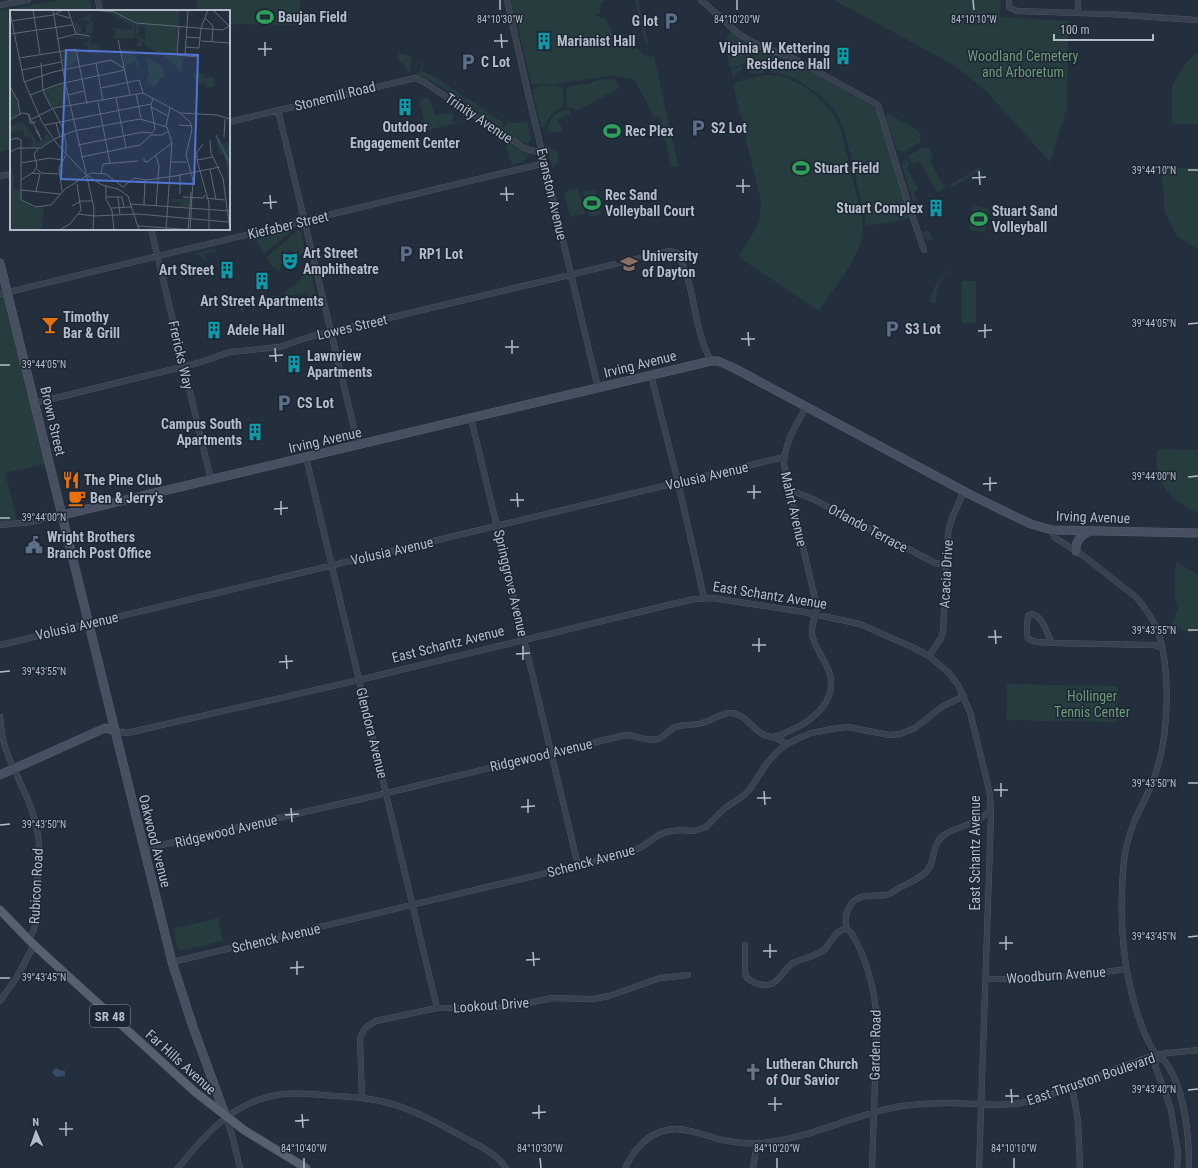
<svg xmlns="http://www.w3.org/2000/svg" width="1198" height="1168" font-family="'Roboto Condensed',sans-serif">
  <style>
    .green { fill: #263c3f }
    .water { fill: #394c67 }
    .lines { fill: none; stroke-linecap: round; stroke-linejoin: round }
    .street-casing { stroke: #565f6c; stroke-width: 6 }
    .secondary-casing { stroke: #565f6c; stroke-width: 9 }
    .primary-casing { stroke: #414a57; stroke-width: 9 }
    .street { stroke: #38414e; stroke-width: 5.5 }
    .secondary { stroke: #465061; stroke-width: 8 }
    .primary { stroke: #56606e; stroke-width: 8 }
    .ticks { fill: none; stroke: #b4bcc9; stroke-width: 1.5 }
    .labels { text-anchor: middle; stroke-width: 3; stroke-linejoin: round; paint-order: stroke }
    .shield { fill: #1d2633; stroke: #878f9c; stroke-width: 1 }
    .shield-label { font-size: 13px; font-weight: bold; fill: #b4bcc9 }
    .poi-label { font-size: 14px; font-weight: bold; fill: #b4bcc9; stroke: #1d2633; text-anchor: start }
    .park-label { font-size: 14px; fill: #6b9a76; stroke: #1d2633 }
    .street-label { font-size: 14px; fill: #b4bcc9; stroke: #1d2633 }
    .inset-river { fill: none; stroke: #394c67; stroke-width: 2 }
    .inset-road { fill: none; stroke: #5e6776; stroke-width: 1 }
    .view { fill: #5274d3; fill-opacity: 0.15; stroke: #5274d3; stroke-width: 2 }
    .inset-edge { fill: none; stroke: #b4bcc9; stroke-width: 2 }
    .ticks-label { font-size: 10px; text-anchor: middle; fill: #b4bcc9; stroke: #1d2633; stroke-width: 3; stroke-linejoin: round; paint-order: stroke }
  </style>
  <rect width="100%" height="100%" fill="#242f3e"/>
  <!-- green -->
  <path class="green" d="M59,0H88L90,1L92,11H11V149L0,152V11Z
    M197,0H300V25L229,24V11H197Z
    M511,0H606L601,3L600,14H595L594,17L597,15L599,17L605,18L615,37L623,33L632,50L637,47C643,54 645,57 654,56L678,166L671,167L660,116L654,117L634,79L612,76L553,84L532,85Z
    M635,0H638L649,45H647L645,41Z
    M834,0H1001L1000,17L1068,21L1067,107L1050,162L986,91L954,65Z
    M731,30L744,40L755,46C748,63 747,64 730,68L724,44Z
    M756,47L797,63L874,107L878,114L910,218L887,223L866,225L864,212L845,133L836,112L821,96L799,81L786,75L774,73L763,67L751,64V60Z
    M399,53L412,56L410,71L407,72L405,66L398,59Z
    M1196,53H1198V124H1172V85L1185,64Z
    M418,59L424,64L422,71L435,77L465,97L462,101C447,91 432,78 414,74L419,73L422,66Z
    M742,66L743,67L733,78L731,69Z
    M749,66L762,68L764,69V73L750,74Z
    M765,75C798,74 833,103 842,134L863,222C863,230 862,237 860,244C854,264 832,291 820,309L817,310L740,258L739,255C752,236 761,225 761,201L733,85L735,82Z
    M614,78L617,82L619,88L576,111L573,108L567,107L566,89L569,86L587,84L602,79L609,80Z
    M546,85L562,87L564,98L563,106L551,114L544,127H541L532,89L540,86Z
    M428,97L435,115L452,113L454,122L470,119L469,120L428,130L425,126L419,102L422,101L421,99Z
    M466,97L494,117L502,121V126L504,127L507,123H518L527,122L531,138L528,143V145L512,137L463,102Z
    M570,110L571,111L569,113L570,114L558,120L563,130L558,133L547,131C549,117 556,110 570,110Z
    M887,114H889L912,127L919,132L921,136L920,142L904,152L897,150L886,118Z
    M507,142L530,156L522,162L512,165L506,145Z
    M547,147L554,149L559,155L558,162L552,168Z
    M923,148C930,147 933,152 932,158L929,160L945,187L938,193L919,161L913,165L908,156Z
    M907,159L910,165L907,167V169L918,188L914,193L918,202L913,201L902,166L903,162Z
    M980,167L981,170L951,188L950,185Z
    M1161,168H1198V250L1176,235L1165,212Z
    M578,188L585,214L570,217L564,192Z
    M595,190L601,214L589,217L583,192Z
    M974,205L990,210L985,233L969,229Z
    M293,230L264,254L259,245L257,243V239Z
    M298,230L301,231L305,251L299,256L290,249L281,263L279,273L267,260L269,259V258H266Z
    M928,230L933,239L927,242L922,233Z
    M215,249L216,251L203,254L208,260L206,261L197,253Z
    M309,267L316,296L309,297L307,292L285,297L287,302L284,303L286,291L302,278Z
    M952,269L951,271C939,279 936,288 936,303H930C932,287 939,278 952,269Z
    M962,281H976V323H962Z
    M7,291L49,463L5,473L18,524L0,525V294Z
    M237,296L241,299L244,311L242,312L240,310V305L237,306L235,298L233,299L232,297Z
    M271,296H280L282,298L281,303L279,298L258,303V302Z
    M1157,449L1198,450V513C1181,506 1167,495 1159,478C1156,470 1156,458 1157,449Z
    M1176,562L1198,574V626L1191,633L1171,626L1178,608C1172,593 1175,578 1176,562Z
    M1007,684L1118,686L1117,722L1006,720Z
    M218,918L223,941L179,951L173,929Z"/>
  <!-- water -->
  <path class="water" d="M56,1068L59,1070L65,1071V1076L56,1077L52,1072Z"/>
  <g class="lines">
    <!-- street casing -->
    <g class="street-casing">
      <path id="street" d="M98,0L100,11
        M507,0L528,93L598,388
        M701,0L739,34L751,41L763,47L795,59L878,105L907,200L924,250
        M1009,0V7L1017,11L1109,14L1196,20
        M0,5L28,0
        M1078,13V0
        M278,110L358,445
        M229,122L415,78L424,82L524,148L529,150L542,152
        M0,176L11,174
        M151,229L211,480
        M0,294L545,163
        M651,375L678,482L704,598
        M35,403L198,363L230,352L280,347L309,337L670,251L677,253C693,281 693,313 703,343C705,349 708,355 711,361
        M471,418L578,865
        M306,457L437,1008
        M790,490L813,499L935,563L946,565
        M0,525L32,522L62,515
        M1052,530L1054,537L1085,557L1137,598C1145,608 1153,619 1158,631C1171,671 1169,735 1155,775C1150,791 1141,806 1134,822C1128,837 1124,855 1123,871C1119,925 1123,978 1143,1029C1145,1035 1153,1052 1157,1056C1160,1058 1164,1059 1166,1063C1185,1090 1189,1136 1189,1168
        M1032,614C1042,615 1047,634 1052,643L1036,642L1028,639C1026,632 1027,623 1028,616Z
        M1052,643L1154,645L1162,647
        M0,645L784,457
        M929,656L941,638L943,632L948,533L952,518L964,491
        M0,717C1,728 2,739 6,750C18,782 36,808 39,843L35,924L34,930L28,940
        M116,731L127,733L359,680L656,608L694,599L713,598L804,612L860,624L914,648L929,656L949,673L958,685L970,712L987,781L990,795L991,815L979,1168
        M774,737L787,744
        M144,849L387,793L625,735C636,735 647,742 658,739C665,737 669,730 675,727C683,724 693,726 702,723C712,721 720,713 730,713C749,713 755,738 774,737C779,736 784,733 789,731C811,722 837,702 830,675C827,661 814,648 812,634C811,625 816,616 817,607L784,465C784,444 796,425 806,407
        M847,929C853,933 855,939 858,945C870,970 875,994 877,1021L872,1168
        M847,929C843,915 849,899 865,896C872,895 879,896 886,895C891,894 895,890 899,888C909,883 924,877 929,868C936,856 931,845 944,835C958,825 981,825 991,808
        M745,945V972L747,978C753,983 763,987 771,984C779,982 785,968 793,963C803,958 816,957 825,949C832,941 836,929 847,929
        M172,962L622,855L640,848L659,835L666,832L680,830L694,831L706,827L725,808L743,796L750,789L767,763L777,752L787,744L799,738L811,733L838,728L848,727L889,735L900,734L915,728L943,706L964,696
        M986,979H1023L1078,976L1126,969
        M0,1001L17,977L34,945
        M1156,1055L1155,1066L1164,1089L1171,1110L1178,1153L1177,1168
        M1072,1086L1078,1121L1080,1168
        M362,1098L360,1038L365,1028L376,1021L437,1008H489L514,1006L552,998L593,999L609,996L660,978L688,975
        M226,1117L232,1135L240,1168
        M178,1168C202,1139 223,1112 261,1099C285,1090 311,1094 336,1096C352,1097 369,1098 385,1102C413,1109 440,1124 465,1138C476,1144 487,1149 496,1157C500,1160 503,1164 506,1168
        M625,1168C638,1142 658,1123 690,1131C701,1133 711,1137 722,1140C738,1143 755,1145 770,1142C816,1136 857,1113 902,1106C917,1104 933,1103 948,1103C975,1103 1003,1108 1030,1101C1064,1092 1096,1075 1130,1064C1138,1061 1147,1057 1156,1055C1169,1052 1184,1052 1198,1050
        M753,1168L757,1143"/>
    </g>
    <!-- secondary casing -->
    <g class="secondary-casing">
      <path id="secondary" d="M0,263L172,962L193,1027L226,1117
        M62,515L711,361H718L734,368L971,495L1016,517L1031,524L1052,530L1198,533
        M1076,551C1075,541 1081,535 1090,531
        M0,775L105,728L116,731"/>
    </g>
    <!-- primary casing -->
    <g class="primary-casing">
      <path id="primary" d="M0,910L34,945L194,1091L244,1130L306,1168"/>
    </g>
    <!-- street -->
    <use href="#street" class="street"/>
    <!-- secondary -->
    <use href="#secondary" class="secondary"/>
    <!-- primary -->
    <use href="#primary" class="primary"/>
  </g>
  <!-- ticks -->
  <path class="ticks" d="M500,0V10M737,0V10M973,0L974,10M501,34L502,48M494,41H508M265,42V56M258,49H272M1188,170H1198M979,171L980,185M972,178L986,177M743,179V193M736,186H750M506,187L507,201M500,194H514M270,195L271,209M263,203L277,202M985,324V338M1188,324L1198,323M978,331L992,330M748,332L749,346M741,339H755M512,340V354M505,347H519M275,348L276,362M269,356L283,355M0,365H10M990,477V491M1188,477L1198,476M983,484L997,483M754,485V499M747,492H761M517,493L518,507M510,500H524M281,501V515M274,509L288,508M0,518H10M995,630L996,644M1188,630H1198M988,637H1002M759,638V652M752,645H766M523,646V660M516,654L530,653M286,655L287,669M279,662L293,661M0,672L10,671M1001,783V797M1188,783H1198M994,790H1008M764,791L765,805M757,798H771M528,799V813M521,807L535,806M291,808L292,822M285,815L299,814M0,825L10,824M1006,936V950M1188,937L1198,936M999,943H1013M770,944V958M763,951H777M533,952L534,966M526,960L540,959M297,961V975M290,968L304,967M0,978H10M1011,1089L1012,1103M1188,1090L1198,1089M1005,1096H1019M775,1097V1111M768,1104H782M539,1105V1119M532,1113L546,1112M302,1114L303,1128M295,1121L309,1120M66,1122V1136M59,1129H73M304,1158V1168M540,1158L541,1168M777,1158V1168M1014,1158V1168"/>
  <!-- icons -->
  <defs>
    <g id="stadium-bare" transform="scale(1.38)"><path d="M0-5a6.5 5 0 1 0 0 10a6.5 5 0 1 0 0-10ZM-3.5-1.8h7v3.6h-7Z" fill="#2e9e5b" stroke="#1d2633" stroke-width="2.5" paint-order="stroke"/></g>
    <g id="parking-bare" transform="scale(1.38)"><path d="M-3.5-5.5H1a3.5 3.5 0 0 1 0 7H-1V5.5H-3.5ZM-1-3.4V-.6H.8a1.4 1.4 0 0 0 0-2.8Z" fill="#5c6f8a" stroke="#1d2633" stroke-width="2.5" paint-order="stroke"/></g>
    <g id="building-bare" transform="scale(1.38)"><path d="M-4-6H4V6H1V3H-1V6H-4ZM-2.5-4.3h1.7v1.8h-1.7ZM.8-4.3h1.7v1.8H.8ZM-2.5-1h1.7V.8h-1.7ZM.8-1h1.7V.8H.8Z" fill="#0f9aa8" stroke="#1d2633" stroke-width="2.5" paint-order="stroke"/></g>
    <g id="theatre-bare" transform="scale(1.38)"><path d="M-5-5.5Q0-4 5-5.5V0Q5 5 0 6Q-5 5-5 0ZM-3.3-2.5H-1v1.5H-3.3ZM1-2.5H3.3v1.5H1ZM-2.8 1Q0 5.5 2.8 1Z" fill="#0f9aa8" stroke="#1d2633" stroke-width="2.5" paint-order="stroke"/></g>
    <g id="university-bare" transform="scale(1.38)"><path d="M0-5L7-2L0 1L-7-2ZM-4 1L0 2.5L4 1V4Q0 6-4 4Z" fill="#8d6e63" stroke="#1d2633" stroke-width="2.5" paint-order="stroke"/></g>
    <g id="bar-bare" transform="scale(1.38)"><path d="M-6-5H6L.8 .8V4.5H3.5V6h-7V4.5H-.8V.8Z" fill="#e8710a" stroke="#1d2633" stroke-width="2.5" paint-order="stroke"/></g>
    <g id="restaurant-bare" transform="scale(1.38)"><path d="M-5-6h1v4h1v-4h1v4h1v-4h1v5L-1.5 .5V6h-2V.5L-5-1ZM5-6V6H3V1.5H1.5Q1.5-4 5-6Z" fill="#e8710a" stroke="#1d2633" stroke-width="2.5" paint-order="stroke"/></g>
    <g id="cafe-bare" transform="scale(1.38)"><path d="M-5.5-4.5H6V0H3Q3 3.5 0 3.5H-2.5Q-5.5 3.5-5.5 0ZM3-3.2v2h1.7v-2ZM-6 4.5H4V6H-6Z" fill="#e8710a" stroke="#1d2633" stroke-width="2.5" paint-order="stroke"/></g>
    <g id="civic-bare" transform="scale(1.38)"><path d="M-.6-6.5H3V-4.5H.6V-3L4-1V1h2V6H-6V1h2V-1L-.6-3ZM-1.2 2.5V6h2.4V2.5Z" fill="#5c6f8a" stroke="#1d2633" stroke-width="2.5" paint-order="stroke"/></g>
    <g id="church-bare" transform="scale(1.38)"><path d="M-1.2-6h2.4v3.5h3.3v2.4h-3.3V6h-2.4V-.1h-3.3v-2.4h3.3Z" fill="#6b7280" stroke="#1d2633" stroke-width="2.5" paint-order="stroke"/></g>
  </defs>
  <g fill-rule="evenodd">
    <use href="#stadium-bare" x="265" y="17"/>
    <use href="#parking-bare" x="671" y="21"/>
    <use href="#building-bare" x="544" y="41"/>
    <use href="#building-bare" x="843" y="56"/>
    <use href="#parking-bare" x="468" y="62"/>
    <use href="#building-bare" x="405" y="107"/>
    <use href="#parking-bare" x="698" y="128"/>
    <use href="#stadium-bare" x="612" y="131"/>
    <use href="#stadium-bare" x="801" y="168"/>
    <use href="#stadium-bare" x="592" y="203"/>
    <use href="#building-bare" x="936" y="208"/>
    <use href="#stadium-bare" x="979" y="219"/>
    <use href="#parking-bare" x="406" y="254"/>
    <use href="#theatre-bare" x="290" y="261"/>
    <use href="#university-bare" x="629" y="264"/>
    <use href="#building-bare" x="227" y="270"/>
    <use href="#building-bare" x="262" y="281"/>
    <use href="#bar-bare" x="50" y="325"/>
    <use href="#parking-bare" x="892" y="329"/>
    <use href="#building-bare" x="214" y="330"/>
    <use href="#building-bare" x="294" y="364"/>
    <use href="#parking-bare" x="284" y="403"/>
    <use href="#building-bare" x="255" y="432"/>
    <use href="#restaurant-bare" x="71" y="480"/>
    <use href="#cafe-bare" x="77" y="498"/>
    <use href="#civic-bare" x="34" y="545"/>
    <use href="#church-bare" x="753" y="1072"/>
  </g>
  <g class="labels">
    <!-- shield labels -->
    <rect class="shield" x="90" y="1005" width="40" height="22" rx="3"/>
    <g class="shield-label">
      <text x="110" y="1021">SR 48</text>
    </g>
    <!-- poi labels -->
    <g class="poi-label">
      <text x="278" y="22">Baujan Field</text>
      <text x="658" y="26" text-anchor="end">G lot</text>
      <text x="557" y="46">Marianist Hall</text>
      <text x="830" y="53" text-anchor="end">Viginia W. Kettering<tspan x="830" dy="16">Residence Hall</tspan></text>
      <text x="481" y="67">C Lot</text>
      <text x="405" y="132" text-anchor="middle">Outdoor<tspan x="405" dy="16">Engagement Center</tspan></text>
      <text x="711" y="133">S2 Lot</text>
      <text x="625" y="136">Rec Plex</text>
      <text x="814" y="173">Stuart Field</text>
      <text x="605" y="200">Rec Sand<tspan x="605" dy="16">Volleyball Court</tspan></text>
      <text x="923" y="213" text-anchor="end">Stuart Complex</text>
      <text x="992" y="216">Stuart Sand<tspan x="992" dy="16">Volleyball</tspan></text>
      <text x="303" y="258">Art Street<tspan x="303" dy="16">Amphitheatre</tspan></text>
      <text x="419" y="259">RP1 Lot</text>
      <text x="642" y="261">University<tspan x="642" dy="16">of Dayton</tspan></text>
      <text x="214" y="275" text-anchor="end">Art Street</text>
      <text x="262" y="306" text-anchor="middle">Art Street Apartments</text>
      <text x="63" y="322">Timothy<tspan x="63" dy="16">Bar &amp; Grill</tspan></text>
      <text x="905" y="334">S3 Lot</text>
      <text x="227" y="335">Adele Hall</text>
      <text x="307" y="361">Lawnview<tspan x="307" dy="16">Apartments</tspan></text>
      <text x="297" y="408">CS Lot</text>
      <text x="242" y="429" text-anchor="end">Campus South<tspan x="242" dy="16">Apartments</tspan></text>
      <text x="84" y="485">The Pine Club</text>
      <text x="90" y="503">Ben &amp; Jerry's</text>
      <text x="47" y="542">Wright Brothers<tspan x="47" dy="16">Branch Post Office</tspan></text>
      <text x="766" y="1069">Lutheran Church<tspan x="766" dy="16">of Our Savior</tspan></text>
    </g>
    <!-- park labels -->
    <g class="park-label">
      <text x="1023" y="61">Woodland Cemetery<tspan x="1023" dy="16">and Arboretum</tspan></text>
      <text x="1092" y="701">Hollinger<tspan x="1092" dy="16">Tennis Center</tspan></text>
    </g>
    <!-- street labels -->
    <g class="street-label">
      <text transform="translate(335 96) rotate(-14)" y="5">Stonemill Road</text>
      <text transform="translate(479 118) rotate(34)" y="5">Trinity Avenue</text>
      <text transform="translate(552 194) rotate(77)" y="5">Evanston Avenue</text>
      <text transform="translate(288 225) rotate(-13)" y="5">Kiefaber Street</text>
      <text transform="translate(352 327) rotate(-13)" y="5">Lowes Street</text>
      <text transform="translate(181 355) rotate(77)" y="5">Frericks Way</text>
      <text transform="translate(640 364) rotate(-14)" y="5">Irving Avenue</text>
      <text transform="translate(53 421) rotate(77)" y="5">Brown Street</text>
      <text transform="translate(325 440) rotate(-13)" y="5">Irving Avenue</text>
      <text transform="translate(707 476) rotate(-13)" y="5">Volusia Avenue</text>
      <text transform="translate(794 509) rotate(77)" y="5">Mahrt Avenue</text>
      <text transform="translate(1093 517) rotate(2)" y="5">Irving Avenue</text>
      <text transform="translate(868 528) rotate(28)" y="5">Orlando Terrace</text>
      <text transform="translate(392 551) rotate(-13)" y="5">Volusia Avenue</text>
      <text transform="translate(946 574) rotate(-87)" y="5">Acacia Drive</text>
      <text transform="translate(511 583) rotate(77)" y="5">Springgrove Avenue</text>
      <text transform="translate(770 595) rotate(9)" y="5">East Schantz Avenue</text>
      <text transform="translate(77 626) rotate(-13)" y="5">Volusia Avenue</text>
      <text transform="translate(448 644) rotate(-14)" y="5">East Schantz Avenue</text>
      <text transform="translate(372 733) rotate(76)" y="5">Glendora Avenue</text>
      <text transform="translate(541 755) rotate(-13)" y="5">Ridgewood Avenue</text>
      <text transform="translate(226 831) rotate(-13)" y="5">Ridgewood Avenue</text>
      <text transform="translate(155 841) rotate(76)" y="5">Oakwood Avenue</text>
      <text transform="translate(975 853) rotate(-90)" y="5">East Schantz Avenue</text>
      <text transform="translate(591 861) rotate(-15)" y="5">Schenck Avenue</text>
      <text transform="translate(36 886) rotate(-87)" y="5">Rubicon Road</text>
      <text transform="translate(276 938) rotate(-13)" y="5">Schenck Avenue</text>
      <text transform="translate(1056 975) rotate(-4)" y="5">Woodburn Avenue</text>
      <text transform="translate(491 1005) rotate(-4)" y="5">Lookout Drive</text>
      <text transform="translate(875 1045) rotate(-89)" y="5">Garden Road</text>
      <text transform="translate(181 1062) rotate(42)" y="5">Far Hills Avenue</text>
      <text transform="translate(1091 1079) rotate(-19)" y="5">East Thruston Boulevard</text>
    </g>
  </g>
  <!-- overview -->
  <g transform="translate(10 10)">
    <rect width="220" height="220" fill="#242f3e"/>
    <path d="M98,0H170L166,46L174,47L171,62L161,51L138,37L135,29L136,15ZM79,1L81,6L79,10L83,13V23L73,24L76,22L77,14H81L74,9V11H68V16L72,17L70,25L67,24L62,10L66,14L68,10L79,6ZM100,3H104L125,14L124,28H103L106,21L101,18L119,20L124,16ZM126,14L135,15V17L127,16L130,20L129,24L126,26H131L134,27L128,28L134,29L141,41L133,32L132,36H126L129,30L126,27ZM66,26L80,27L81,35L90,34L89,44L77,43L78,35L74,33L79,32V29L60,28ZM126,39L127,48L125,41L122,44L128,49L129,61L125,51L115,56L112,40ZM65,41L67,51L61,54L63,57H53L50,43ZM136,46L152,56L155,68H150L145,77L136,72L139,65ZM183,63L195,64L194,75L185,71ZM194.5 72a5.5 5.5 0 1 1 11 0a5.5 5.5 0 1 1-11 0ZM55,72L59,91L54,93L55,98H47L40,95L33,79ZM0,78L7,90L9,104L0,110ZM12,112L28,133L35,131L34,126L37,124L41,130L33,136L22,137L19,133H23L22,129L13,126L14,120L0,123V116ZM208,127L212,134L217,133L220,137V175L214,145L209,144L206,129ZM0,157H2L3,166H5L3,178L11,180L12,192L22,197L34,198L32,217L24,220H0ZM162,189H179V197H171L170,192H162Z" fill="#263c3f"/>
    <path class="inset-river" d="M206,125L220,154"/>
    <path class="inset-road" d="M23,0L30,44M43,0L55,72L84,198L83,220M58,0L66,24M83,0L104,2L126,13L213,20L219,16M203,0L220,17M0,2L14,71L32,112M46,4L60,8M195,8L203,16L202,31M0,11L43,5L53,0M169,17L167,45L188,47M191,18L198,0M0,24L62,15M66,24L80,26M176,27L191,28M47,29L66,24M108,30L120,85M191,31L220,33M175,37L189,38L191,18M175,46L178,0M9,48L66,39L77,94M31,53L33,81L41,97M86,53L93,91M12,60L51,52M14,72L43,62L101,50L115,59M0,76L8,91L10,104M91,78L129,70L133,83M126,84L131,108M20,85L49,74L115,60M58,85L74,81M106,88L116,138M88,92L100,153M42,97L52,116L56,132V143M141,97L158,106M170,103L180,112L182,119L176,145L183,170L180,220M19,104L20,113L26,112M22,109L44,98L133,83L170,103L207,105L220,109M0,110L12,103L18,104L30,126M32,112L47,134L75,164L92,175L108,179L118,186L129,220M46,113L50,127M35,115L141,94M169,115L182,116M156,116L160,98M26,120L32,131M214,127L215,109M44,129L64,121L130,109L157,117L162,133L156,220M0,130L7,128L11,130V190L26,197L41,195L55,179L81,163L96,164L113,177L124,168L136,170L165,166L210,157M200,130L201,143L213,168L220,220M193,134L187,142V150L199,193V220M68,135L133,122L142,123L145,119L141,95L143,88M0,142L8,138H31L43,130M146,146L149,156L146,196M71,147L130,135L141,125H152L159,121M134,148V151L137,152L162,133M187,150L203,147M161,152H176M11,153L40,148L52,150M27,159L31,163L49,164M200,159L206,190M23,163L27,156L24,144L28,139M91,163L93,154L128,151M11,170L22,163L30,164M96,176V189L102,201L104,220M11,180L50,184M26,181L30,164M52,181L49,158L56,145M170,184V164M96,187H112L114,197M108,187L110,205M173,187L193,188L195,185M196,188L215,190M121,194L220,201M134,195L135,170M62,196L71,191H82M101,198L121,197M68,204L84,206L128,204L218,212M128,216L186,220M49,220L60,214L71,200L67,174M178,220L181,182"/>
    <path class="view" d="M56,40L188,45L184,174L51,169Z"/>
    <rect width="220" height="220" class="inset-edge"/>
  </g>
  <g class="ticks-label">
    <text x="500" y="23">84°10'30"W</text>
    <text x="737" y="23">84°10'20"W</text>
    <text x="974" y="23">84°10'10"W</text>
    <text x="1154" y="174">39°44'10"N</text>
    <text x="1154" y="327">39°44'05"N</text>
    <text x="44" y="368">39°44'05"N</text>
    <text x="1154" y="480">39°44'00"N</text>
    <text x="44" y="521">39°44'00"N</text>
    <text x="1154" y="634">39°43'55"N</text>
    <text x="44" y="675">39°43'55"N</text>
    <text x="1154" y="787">39°43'50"N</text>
    <text x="44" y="828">39°43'50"N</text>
    <text x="1154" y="940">39°43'45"N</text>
    <text x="44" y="981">39°43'45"N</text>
    <text x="1154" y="1093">39°43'40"N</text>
    <text x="304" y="1152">84°10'40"W</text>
    <text x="540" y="1152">84°10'30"W</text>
    <text x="777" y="1152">84°10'20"W</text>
    <text x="1014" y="1152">84°10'10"W</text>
  </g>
  <!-- north arrow -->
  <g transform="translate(36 1132) rotate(358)" stroke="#1d2633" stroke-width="3" paint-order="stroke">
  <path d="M0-3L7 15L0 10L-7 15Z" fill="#b4bcc9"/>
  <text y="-6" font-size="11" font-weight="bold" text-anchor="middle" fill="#b4bcc9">N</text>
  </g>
  <!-- scale -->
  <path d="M1054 34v6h99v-6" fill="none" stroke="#b4bcc9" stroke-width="2"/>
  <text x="1060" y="34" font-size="12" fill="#b4bcc9" stroke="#1d2633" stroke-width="3" paint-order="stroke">100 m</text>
</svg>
